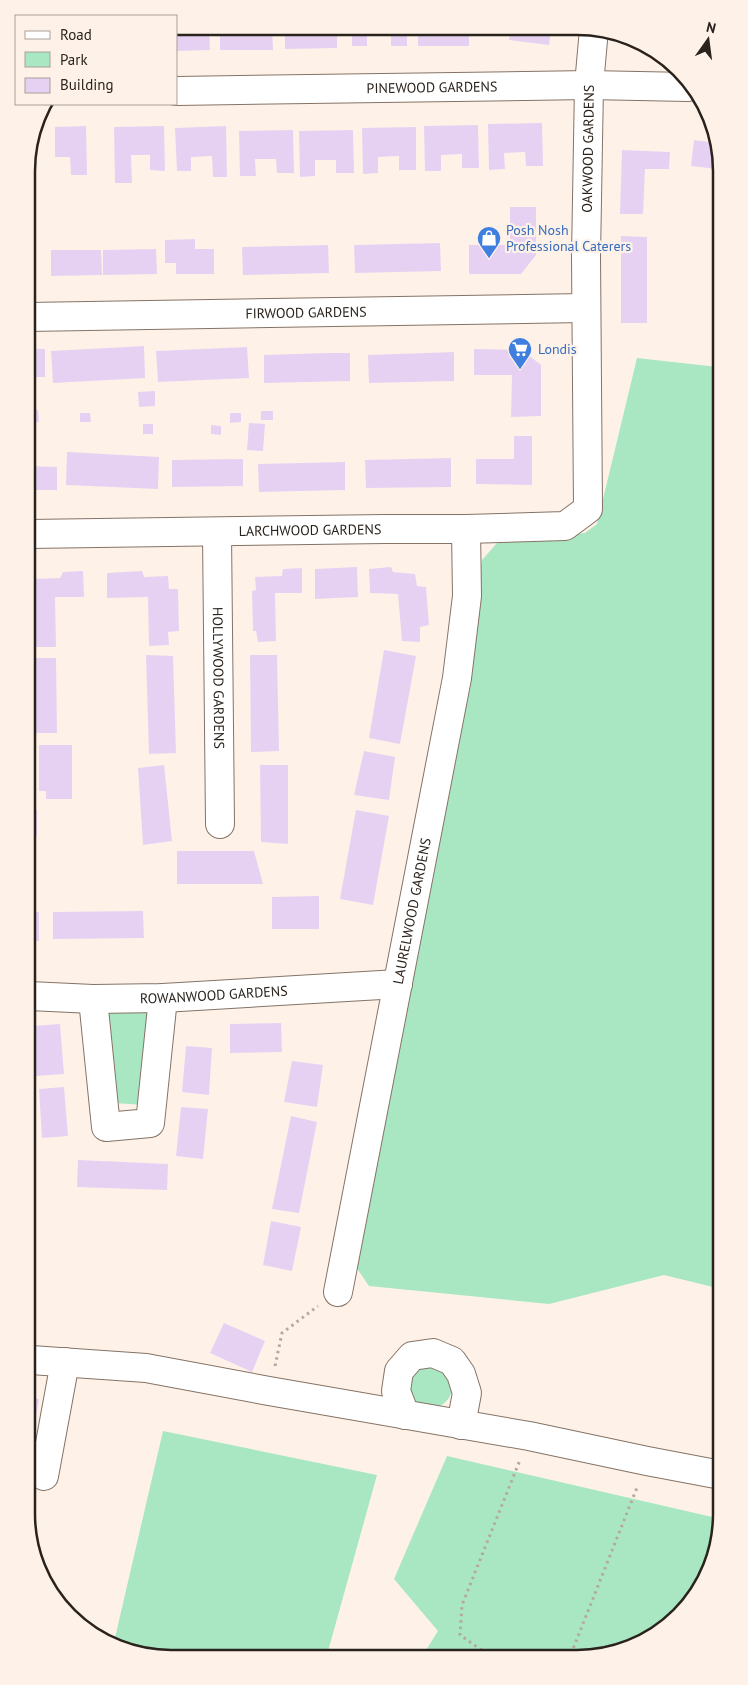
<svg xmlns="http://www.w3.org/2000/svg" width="748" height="1685" font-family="'PT Sans',sans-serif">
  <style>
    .green { fill: #a9e7c2 }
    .building { fill: #e7d1f3 }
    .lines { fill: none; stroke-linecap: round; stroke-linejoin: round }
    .minor-casing { stroke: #857365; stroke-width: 30 }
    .path { stroke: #b4a9a1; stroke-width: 3; stroke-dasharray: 2.5 4; stroke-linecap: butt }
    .minor { stroke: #fff; stroke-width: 28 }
    .labels { text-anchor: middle; stroke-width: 4.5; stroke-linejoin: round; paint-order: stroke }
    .street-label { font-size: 14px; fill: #2a231d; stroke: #fef2e8 }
    .shop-label { font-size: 14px; fill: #366cbe; stroke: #fef2e8; text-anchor: start }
    .rim { fill: none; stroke: #2a231d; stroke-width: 2.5 }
  </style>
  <rect width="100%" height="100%" fill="#fef2e8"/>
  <!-- green -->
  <path class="green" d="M637,358L718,367L721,1289L664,1275L549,1304L369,1286L354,1264L425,896L482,560L497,543L585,533L597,524Z
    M151,1007L145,1105L114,1103L105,1008Z
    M410 1387a21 21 0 1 1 42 0a21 21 0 1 1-42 0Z
    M163,1431L377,1475L327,1655L143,1656L114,1642Z
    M447,1456L721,1519L711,1570L686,1609L615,1654L423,1655L438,1631L394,1579Z"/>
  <!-- building -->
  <path class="building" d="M176,26H209L210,50L176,51Z
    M220,27H272L273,50H220Z
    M285,27H337V48L285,49Z
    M352,27L407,28V46H391V36H367V46H352Z
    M418,28H469V46H418Z
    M511,28L551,29L549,45L509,40Z
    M542,123L543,166H526L525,152L504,153L505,169L489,170L488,124Z
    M478,125L479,168H462V154L441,155V171H425L424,126Z
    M86,126L87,175H71L70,157H55V127Z
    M164,126L165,171L150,170V155H131L132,183H115L114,127Z
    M226,126L227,177H213L212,156L191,157V171H177L175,128Z
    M416,127V170H399V156L378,157V173L363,174L362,128Z
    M293,130L294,173H277L276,159H255L256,176H240L239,131Z
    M353,130L354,173H336V160H315V176L300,177L299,131Z
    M694,140L717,143V169L691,166Z
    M622,150L670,152L669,169H645L643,214H620Z
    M510,207H536V255L521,274H469V245H510Z
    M621,236L647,237V323H621Z
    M195,239V249H214V274H176V263H165V240Z
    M440,243L441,271L355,273L354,245Z
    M328,245L329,273L243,275L242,247Z
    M156,249L157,274L103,275V250Z
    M51,250H101L102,275L51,276Z
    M144,346L145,378L53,383L51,351Z
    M247,347L249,378L158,382L156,351Z
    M27,349H45V377H27Z
    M474,349L522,350L541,365V416L511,417L512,375H474Z
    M454,352V381L369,383L368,355Z
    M328,353H350V381L264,383V355Z
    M155,391V406L139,407L138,392Z
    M27,410H38L39,422H27Z
    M261,411H273V420H261Z
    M80,413H90L91,422H80Z
    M230,413H241V422L230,423Z
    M249,423L265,424L263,451L247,450Z
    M143,424H153V434H143Z
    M211,425L221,426V435L211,434Z
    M514,436H532V485L476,484V459H514Z
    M67,452L159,457L158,489L66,485Z
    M451,458V487L366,488L365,460Z
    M243,459V486L172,487V460Z
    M345,462V490L259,492L258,464Z
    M28,466L57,467V490H28Z
    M357,567L358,597L315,599V569Z
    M391,567L393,572L415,574L417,586L426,587L429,625L420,627V642L402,641L398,594L370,593L369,569Z
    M302,568V593H275L276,641L258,642L256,631H253L252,591L256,590L255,577L282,576L283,569Z
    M83,571L84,597H55L56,647H35V634L31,635L30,592H35L34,579L60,578L63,572Z
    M142,571L144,577L168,576L169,589H178L179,631L168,632L169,645L149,646L148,597L107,598V573Z
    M384,650L416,656L400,744L369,738Z
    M146,655L173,656L176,753L149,754Z
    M250,655H277L279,751L251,752Z
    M32,658H56L57,733H29L28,709L32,708Z
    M39,745H72V799H46V791H39Z
    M364,751L395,757L389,800L354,795Z
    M164,765L172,841L143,845L138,768Z
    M260,765H288V844L261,842Z
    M29,810H37V836H29Z
    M356,810L389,816L373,905L340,899Z
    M177,851H254L263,884H177Z
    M319,896V929H272V897Z
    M29,902H33V912H39V941H29Z
    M143,911L144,938L53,939V912Z
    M281,1023L282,1052L230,1053V1024Z
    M60,1024L64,1074L36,1076L32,1026Z
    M186,1046L212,1048L209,1095L182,1092Z
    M292,1061L323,1065L317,1107L284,1102Z
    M64,1087L68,1136L42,1138L39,1089Z
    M181,1107L208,1109L203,1159L176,1156Z
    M291,1116L317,1122L299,1213L272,1209Z
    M78,1160L168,1164L167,1190L77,1187Z
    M271,1221L301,1227L292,1271L263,1265Z
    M224,1323L265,1341L252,1372L210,1353Z
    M31,1398L39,1399L32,1439H31Z"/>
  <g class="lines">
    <!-- minor casing -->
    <g class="minor-casing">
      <g id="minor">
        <path id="s1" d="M176,91L589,85L688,87"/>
        <path id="s2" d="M27,317L585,308"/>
        <path id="s3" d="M217,533L220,824"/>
        <path id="s4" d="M28,534L385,529H466L565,526L588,509L586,257L589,85L594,29"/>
        <path id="s5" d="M29,996L93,999L163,998L398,984"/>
        <path d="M93,999L106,1127L150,1123L163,998"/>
        <path id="s6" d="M338,1292L457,678L467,596L466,529"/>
        <path d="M31,1360L146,1368L269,1391L529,1436L647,1461L721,1475"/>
        <path d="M405,1415L396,1391L399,1371L412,1356L433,1353L452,1361L461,1374L467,1393L461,1425"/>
        <path d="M44,1476L65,1362"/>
      </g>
    </g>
    <!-- path -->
    <path class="path" d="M275,1366L282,1333L318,1306
      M487,1654L460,1635L462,1605L520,1460
      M571,1654L638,1485"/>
    <!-- minor -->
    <use href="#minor" class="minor"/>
  </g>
  <!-- icons -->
  <defs>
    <g id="shop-pin" transform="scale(1.25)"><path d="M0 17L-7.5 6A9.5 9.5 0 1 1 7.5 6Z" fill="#3f7fe0" stroke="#fef2e8"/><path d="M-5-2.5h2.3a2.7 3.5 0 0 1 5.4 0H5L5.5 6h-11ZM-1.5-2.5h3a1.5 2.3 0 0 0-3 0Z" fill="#fff"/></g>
    <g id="supermarket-pin" transform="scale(1.25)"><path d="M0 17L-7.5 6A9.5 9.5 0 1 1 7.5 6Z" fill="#3f7fe0" stroke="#fef2e8"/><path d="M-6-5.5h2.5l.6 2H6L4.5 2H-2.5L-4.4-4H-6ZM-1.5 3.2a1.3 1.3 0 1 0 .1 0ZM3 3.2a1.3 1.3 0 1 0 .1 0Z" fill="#fff"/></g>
  </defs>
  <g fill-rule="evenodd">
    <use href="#shop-pin" x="489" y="238"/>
    <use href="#supermarket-pin" x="520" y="349"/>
  </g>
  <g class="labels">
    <!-- street labels -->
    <g class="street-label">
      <text dy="5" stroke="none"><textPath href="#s1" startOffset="256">PINEWOOD GARDENS</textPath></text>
      <text dy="5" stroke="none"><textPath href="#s4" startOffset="926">OAKWOOD GARDENS</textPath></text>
      <text dy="5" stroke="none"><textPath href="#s2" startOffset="279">FIRWOOD GARDENS</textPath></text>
      <text dy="5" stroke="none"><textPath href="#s4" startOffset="282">LARCHWOOD GARDENS</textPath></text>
      <text dy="5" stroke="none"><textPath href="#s3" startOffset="145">HOLLYWOOD GARDENS</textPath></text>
      <text dy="5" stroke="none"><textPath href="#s6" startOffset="388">LAURELWOOD GARDENS</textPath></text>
      <text dy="5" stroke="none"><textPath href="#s5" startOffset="185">ROWANWOOD GARDENS</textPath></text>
    </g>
    <!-- shop labels -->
    <g class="shop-label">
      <text x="506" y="235">Posh Nosh<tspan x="506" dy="16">Professional Caterers</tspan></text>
      <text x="538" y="354">Londis</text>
    </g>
  </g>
  <!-- crop -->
  <path d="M0 0H748V1685H0ZM171 35H577A136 136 0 0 1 713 171V1514A136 136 0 0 1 577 1650H171A136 136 0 0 1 35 1514V171A136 136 0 0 1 171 35Z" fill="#fef2e8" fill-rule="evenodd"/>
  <path class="rim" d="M171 35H577A136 136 0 0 1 713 171V1514A136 136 0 0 1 577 1650H171A136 136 0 0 1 35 1514V171A136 136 0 0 1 171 35Z"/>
  <!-- legend -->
  <rect x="15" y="15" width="162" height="90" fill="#fef2e8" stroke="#a99f97"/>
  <rect x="25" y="31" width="25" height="8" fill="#ffffff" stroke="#a99f97"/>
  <text x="60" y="40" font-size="15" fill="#2a231d">Road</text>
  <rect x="25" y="52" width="25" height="15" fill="#a9e7c2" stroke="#a99f97"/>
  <text x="60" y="65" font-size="15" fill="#2a231d">Park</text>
  <rect x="25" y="78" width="25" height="15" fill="#e7d1f3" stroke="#a99f97"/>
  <text x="60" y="90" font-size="15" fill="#2a231d">Building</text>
  <!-- north arrow -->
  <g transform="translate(708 40) rotate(14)" stroke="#fef2e8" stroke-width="4" paint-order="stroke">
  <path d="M0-4L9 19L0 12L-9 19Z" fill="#2a231d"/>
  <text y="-8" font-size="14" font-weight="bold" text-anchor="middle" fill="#2a231d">N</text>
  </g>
</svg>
